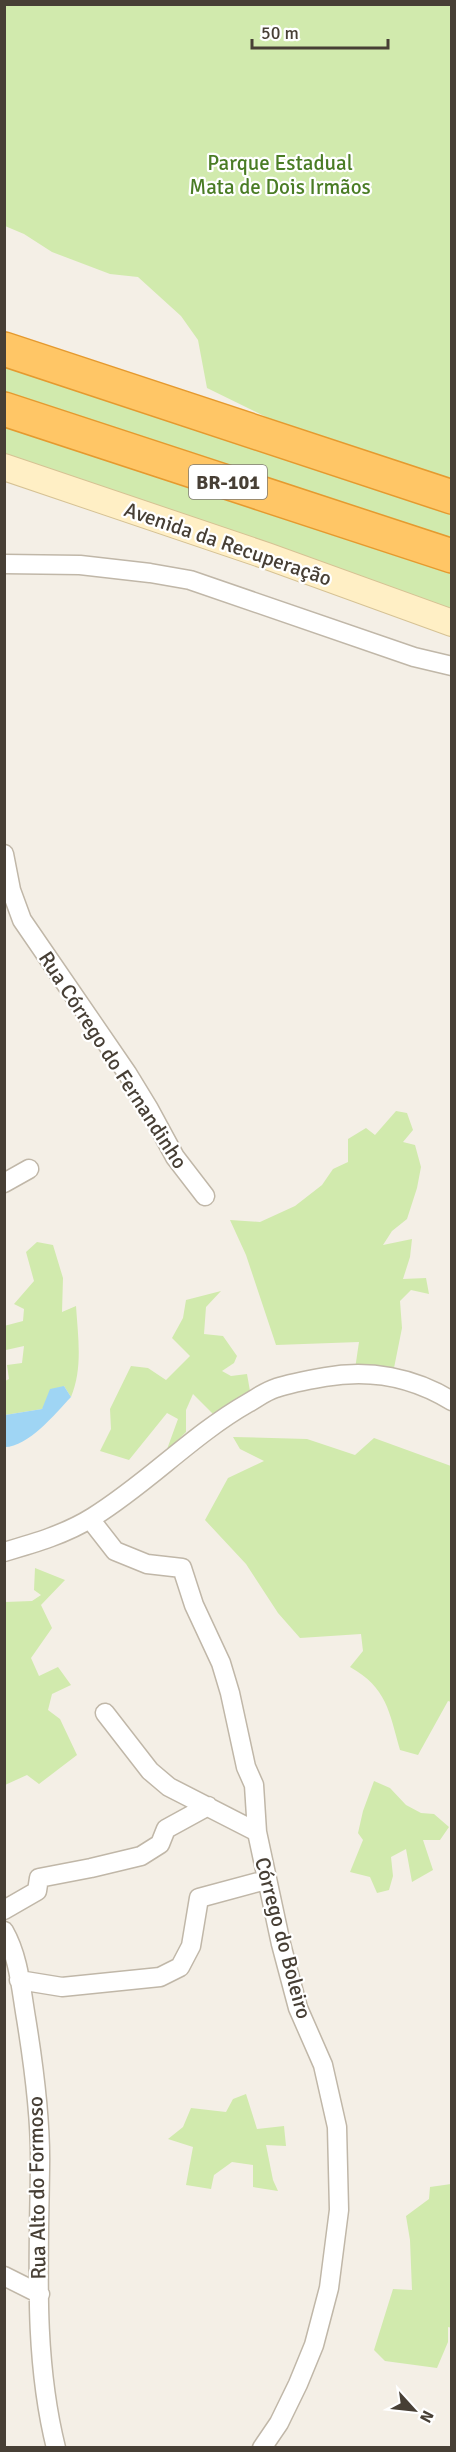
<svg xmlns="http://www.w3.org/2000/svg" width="456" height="2452" font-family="Signika,sans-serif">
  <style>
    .green { fill: #d1eaad }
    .water { fill: #9fd5f4 }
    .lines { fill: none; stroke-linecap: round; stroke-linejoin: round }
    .street-casing { stroke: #c0b7a8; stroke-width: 21 }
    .secondary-casing { stroke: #d6c294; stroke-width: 28 }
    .highway-casing { stroke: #e59a2f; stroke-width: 36 }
    .street { stroke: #fff; stroke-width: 18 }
    .secondary { stroke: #ffefc5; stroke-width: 26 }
    .highway { stroke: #ffc666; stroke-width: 33 }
    .labels { text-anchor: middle; stroke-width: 4.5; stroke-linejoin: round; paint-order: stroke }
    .shield { fill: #fff; stroke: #7e7972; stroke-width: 1.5 }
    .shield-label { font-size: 20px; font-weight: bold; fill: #473f35 }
    .park-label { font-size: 21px; fill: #4a7c25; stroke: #fff }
    .street-label { font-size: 21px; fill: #473f35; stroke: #fff }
  </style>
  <rect width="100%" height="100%" fill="#f4efe6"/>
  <!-- green -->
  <path class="green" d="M5,5H451V486L268,418L207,388L198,340L181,316L138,277L110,274L52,252L24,234L5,226Z
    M5,364L451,511V545L5,397Z
    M4,418L451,568V612L5,456Z
    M396,1111L407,1113L413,1130L403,1142L415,1145L421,1167L417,1188L407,1219L392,1231L383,1245L412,1239L410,1257L403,1279L426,1278L429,1294L411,1290L400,1301L402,1328L394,1368L355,1369L359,1342L276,1345L246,1255L230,1220L260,1222L295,1206L322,1185L333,1169L348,1162V1139L366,1128L375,1135Z
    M37,1242L53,1245L63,1278L62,1312L76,1306C78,1337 83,1368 71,1397L64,1386L42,1409L5,1415V1381L9,1379L7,1365L22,1363L24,1346L6,1350L4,1326L23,1321L24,1309L14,1304L34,1281L26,1252Z
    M221,1291L206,1307L204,1334L223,1336L237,1356L234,1363L222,1371L231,1376L247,1374L250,1391L215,1416L193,1394L186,1410V1432L166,1452L178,1419L167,1413L129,1460L100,1451L111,1429L110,1409L131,1366L148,1368L166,1380L190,1356L172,1338L183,1318L186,1300Z
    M233,1437L307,1439L355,1455L374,1438L451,1466V1702L448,1701L418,1755L400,1750C389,1711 387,1688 350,1667L363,1651L361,1634L300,1638L278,1613L246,1564L205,1520L228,1478L264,1461L240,1449Z
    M35,1568L65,1580L41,1605L52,1628L31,1658L39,1676L58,1667L71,1685L52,1694L48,1710L60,1719L77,1755L39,1784L27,1775L5,1785V1602L32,1601L41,1595L34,1590Z
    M374,1781L390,1788L406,1805L421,1813L434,1814L449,1827L440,1840H423L433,1870L412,1882L406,1849L391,1857L393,1876L389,1890L377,1893L370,1877L350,1872L363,1840L358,1833L363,1811Z
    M246,2094L257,2129L284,2126L286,2146L266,2145L273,2180L278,2191L253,2187V2165L232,2162L214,2175L211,2189L186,2185L193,2147L168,2139L183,2127L191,2108L226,2112L233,2099Z
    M451,2184L452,2328L448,2327V2342L437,2368L385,2361L374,2350L393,2289L412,2290L410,2240L406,2216L429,2199L430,2187Z"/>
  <!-- water -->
  <path class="water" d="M64,1386L71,1397C55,1414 28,1447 5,1447V1415L42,1409L50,1389Z"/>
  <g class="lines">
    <!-- street casing -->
    <g class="street-casing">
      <path id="street" d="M4,564L80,565L150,573L190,580L414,657L452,666
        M4,854L11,890L22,920L127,1073L149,1109L175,1157L205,1196
        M4,1183L29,1169
        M90,1519L115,1551L147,1564L182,1568L194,1605L221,1663L230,1693L246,1767L254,1785L257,1832L281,1944L298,2008L323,2065L337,2127L339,2210L329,2288L314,2345L298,2384L279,2423L262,2448
        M4,1552C35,1543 66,1534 93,1517C148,1483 192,1435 248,1403C257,1398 266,1391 276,1388C291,1383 308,1380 325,1377C369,1369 413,1377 452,1401
        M105,1713L150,1771L169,1787L257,1832
        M4,1910L37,1891L39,1878L91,1868L141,1856L160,1844L166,1829L208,1806
        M4,1931C19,1957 21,1989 26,2018C34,2067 41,2118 40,2167C39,2261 33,2356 56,2448
        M19,1980L62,1987L160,1977L180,1967L191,1946L199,1898L266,1880
        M4,2276L40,2294"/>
    </g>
    <!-- secondary casing -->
    <g class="secondary-casing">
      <path id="secondary" d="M4,467L267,556L452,623"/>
    </g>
    <!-- highway casing -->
    <g class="highway-casing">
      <path id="highway" d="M4,349L452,497
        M4,409L452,556"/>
    </g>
    <!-- street -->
    <use href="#street" class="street"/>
    <!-- secondary -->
    <use href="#secondary" class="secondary"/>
    <!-- highway -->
    <use href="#highway" class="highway"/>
  </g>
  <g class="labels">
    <!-- shield labels -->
    <rect class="shield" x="189" y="465" width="78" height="34" rx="4.5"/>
    <g class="shield-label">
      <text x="228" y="489">BR-101</text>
    </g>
    <!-- park labels -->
    <g class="park-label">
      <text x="280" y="170">Parque Estadual<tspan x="280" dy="24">Mata de Dois Irmãos</tspan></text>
    </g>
    <!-- street labels -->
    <g class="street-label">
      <text transform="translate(228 544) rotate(19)" y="7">Avenida da Recuperação</text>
      <text transform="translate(113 1060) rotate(57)" y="7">Rua Córrego do Fernandinho</text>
      <text transform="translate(283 1938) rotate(75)" y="7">Córrego do Boleiro</text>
      <text transform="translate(37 2188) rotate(-91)" y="7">Rua Alto do Formoso</text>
    </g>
  </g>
  <!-- border -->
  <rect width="456" height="2452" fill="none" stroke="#473f35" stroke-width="12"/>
  <!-- north arrow -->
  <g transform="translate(414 2410) rotate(117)" stroke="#ffffff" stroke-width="4.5" paint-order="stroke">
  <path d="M0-4.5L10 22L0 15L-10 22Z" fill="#473f35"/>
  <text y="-9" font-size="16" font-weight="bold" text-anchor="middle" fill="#473f35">N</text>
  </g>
  <!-- scale -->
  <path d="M252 39v9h136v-9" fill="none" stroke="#473f35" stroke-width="3"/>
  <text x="261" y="39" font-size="18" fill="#473f35" stroke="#ffffff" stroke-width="4.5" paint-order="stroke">50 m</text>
</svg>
